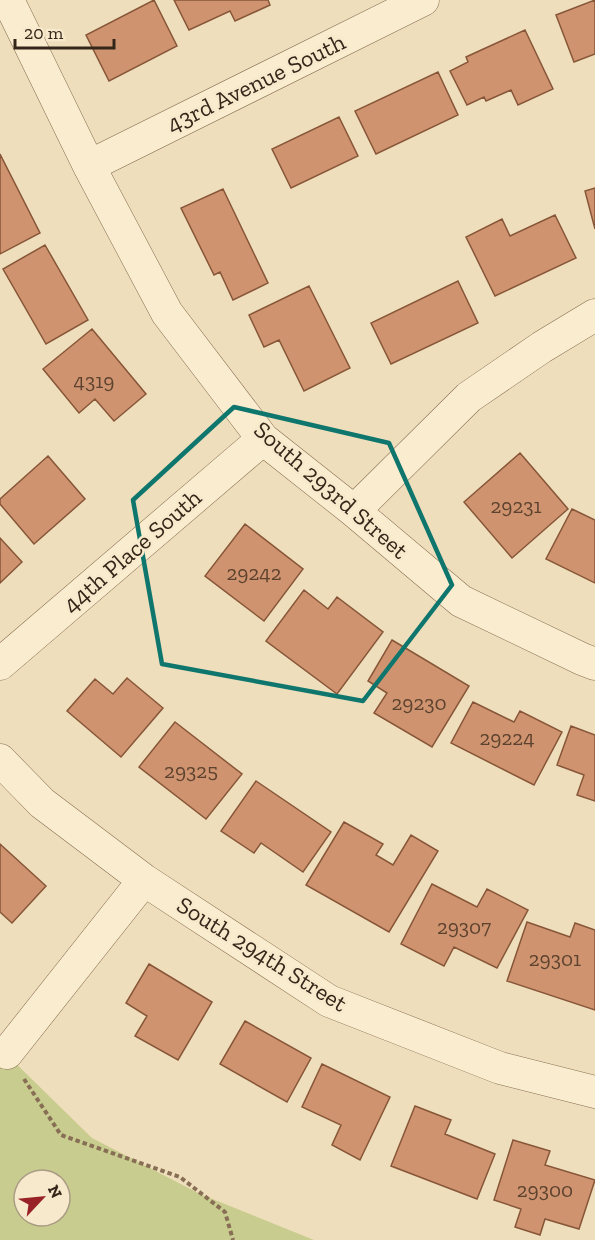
<svg xmlns="http://www.w3.org/2000/svg" width="595" height="1240" font-family="'Zilla Slab',serif">
  <style>
    .green { fill: #c8cd8f; fill-rule: evenodd }
    .building { fill: #cf946f; stroke: #875639; stroke-width: 1.5 }
    .lines { fill: none; stroke-linecap: round; stroke-linejoin: round }
    .minor-casing { stroke: #876e54; stroke-width: 33 }
    .path { stroke: #876e54; stroke-width: 4; stroke-dasharray: 4.5 3; stroke-linecap: butt }
    .minor { stroke: #faecce; stroke-width: 32 }
    .marked { fill: none; stroke: #0f766e; stroke-width: 4.5; stroke-linejoin: round }
    .labels { text-anchor: middle; stroke-width: 5; stroke-linejoin: round; paint-order: stroke }
    .number-label { font-size: 21px; fill: #5c422f }
    .street-label { font-size: 24px; fill: #35261a; stroke: #f7e9cb }
  </style>
  <rect width="100%" height="100%" fill="#efdebb"/>
  <!-- green -->
  <path class="green" d="M0,1048L92,1138L200,1194L314,1240H0ZM24,1180H60V1216H24Z"/>
  <!-- building -->
  <path class="building" d="M154,0L177,46L109,81L86,35Z
    M174,0H268L270,5L235,21L230,11L189,30Z
    M595,0V54L574,62L556,15Z
    M525,30L553,89L518,105L511,90L486,101L484,97L467,105L450,71L468,62L466,57Z
    M438,72L458,115L376,154L355,111Z
    M339,117L358,156L291,188L272,149Z
    M0,154L40,233L0,254Z
    M595,188V229L585,191Z
    M223,189L268,283L233,300L220,272L214,275L181,208Z
    M555,215L576,258L495,296L466,237L502,219L510,236Z
    M45,245L88,320L46,344L3,269Z
    M458,281L478,323L391,364L371,323Z
    M309,286L350,368L304,391L279,340L264,347L249,315Z
    M92,329L146,394L114,421L95,399L79,413L43,369Z
    M520,453L568,509L512,558L464,502Z
    M48,456L85,499L34,544L0,504V499Z
    M572,509L595,520V583L546,559Z
    M245,524L303,569L264,621L205,576Z
    M0,538L22,562L0,583Z
    M304,590L328,609L337,597L383,632L337,694L266,641Z
    M392,640L469,686L432,747L374,713L387,693L368,681Z
    M127,678L163,708L121,757L67,711L95,679L113,694Z
    M473,702L514,722L520,711L562,732L534,785L451,743Z
    M175,722L242,774L206,819L139,767Z
    M571,726L595,735V801L577,795L584,775L557,765Z
    M256,781L331,832L303,872L261,843L254,853L221,831Z
    M344,822L383,844L376,855L393,865L411,835L438,851L389,932L306,885Z
    M0,844L46,886L12,923L0,912Z
    M432,884L477,907L487,889L528,910L497,968L454,947L444,966L401,944Z
    M527,922L570,937L575,923L595,930V1010L507,981Z
    M149,964L212,1002L178,1060L135,1036L147,1016L126,1003Z
    M245,1021L311,1058L287,1102L220,1064Z
    M322,1064L390,1097L360,1160L332,1145L341,1125L302,1107Z
    M415,1106L451,1120L445,1134L495,1154L477,1199L391,1166Z
    M513,1140L550,1151L545,1165L595,1180L579,1229L545,1219L540,1235L515,1227L521,1209L494,1200Z"/>
  <g class="lines">
    <!-- minor casing -->
    <g class="minor-casing">
      <path id="minor" d="M8,0L89,166L167,313L263,439L354,511L461,601L582,659L595,664
        M89,166L423,0
        M354,511L469,397L542,347L595,315
        M0,664L263,439
        M0,760L42,803L144,880L329,1001L500,1068L595,1092
        M7,1053L144,880"/>
    </g>
    <!-- path -->
    <path class="path" d="M24,1079L61,1135L180,1177L225,1212L233,1240"/>
    <!-- minor -->
    <use href="#minor" class="minor"/>
  </g>
  <!-- marked area -->
  <path class="marked" d="M234,407L389,443L452,585L363,701L162,664L133,500Z"/>
  <g class="labels">
    <!-- number labels -->
    <g class="number-label">
      <text x="94" y="388">4319</text>
      <text x="516" y="513">29231</text>
      <text x="254" y="580">29242</text>
      <text x="419" y="710">29230</text>
      <text x="507" y="745">29224</text>
      <text x="191" y="778">29325</text>
      <text x="464" y="934">29307</text>
      <text x="555" y="966">29301</text>
      <text x="545" y="1197">29300</text>
    </g>
    <!-- street labels -->
    <g class="street-label">
      <text transform="translate(256 83) rotate(-26)" y="8">43rd Avenue South</text>
      <text transform="translate(331 490) rotate(41)" y="8">South 293rd Street</text>
      <text transform="translate(132 551) rotate(-41)" y="8">44th Place South</text>
      <text transform="translate(262 954) rotate(32)" y="8">South 294th Street</text>
    </g>
  </g>
  <!-- north arrow -->
  <g transform="translate(42 1198) rotate(64)"><circle r="28" fill="#f7e9cb" stroke="#a99b84" stroke-width="1.5"/>
  <path d="M0-4.5L10 22L0 15L-10 22Z" fill="#982226"/>
  <text y="-9" font-size="16" font-weight="bold" text-anchor="middle" fill="#35261a">N</text>
  </g>
  <!-- scale -->
  <path d="M15 39v9h99v-9" fill="none" stroke="#35261a" stroke-width="3"/>
  <text x="24" y="39" font-size="18" fill="#35261a" stroke="#f7e9cb" stroke-width="4.5" paint-order="stroke">20 m</text>
</svg>
